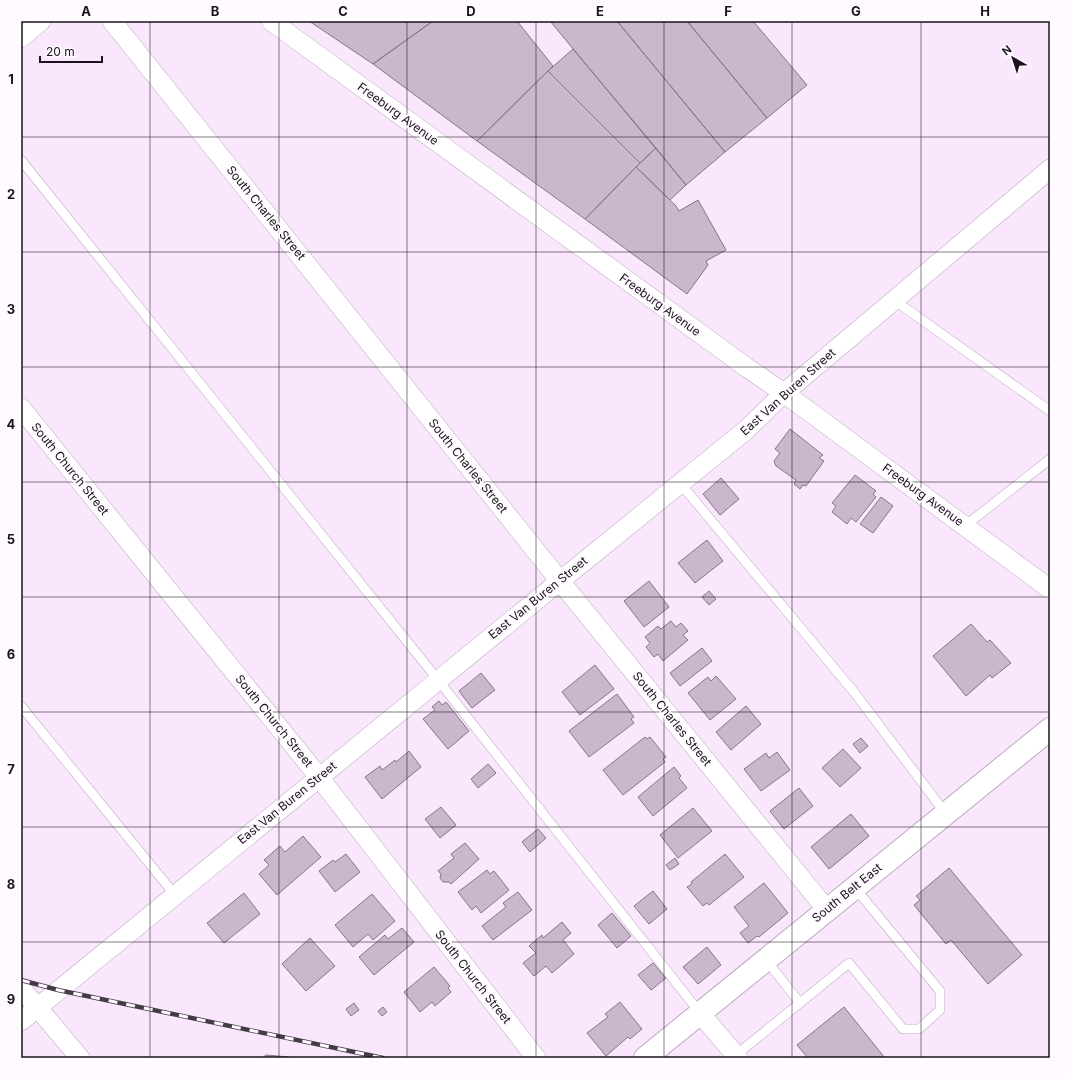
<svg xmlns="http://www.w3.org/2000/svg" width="1071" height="1079" font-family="Inter,sans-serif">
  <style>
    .building { fill: #cab7cd; stroke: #867589 }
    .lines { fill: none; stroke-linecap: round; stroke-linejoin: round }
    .service-casing { stroke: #bca9bf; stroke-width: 10 }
    .minor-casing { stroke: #bca9bf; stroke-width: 20 }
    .secondary-casing { stroke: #bca9bf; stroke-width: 24 }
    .service { stroke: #fff; stroke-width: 9 }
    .minor { stroke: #fff; stroke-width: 19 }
    .secondary { stroke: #fff; stroke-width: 22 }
    .rail-casing { stroke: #453b46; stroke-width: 4.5 }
    .rail { stroke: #fefaff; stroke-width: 3; stroke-dasharray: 9; stroke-linecap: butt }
    .grid { fill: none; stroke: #1a131b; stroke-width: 1; stroke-opacity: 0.55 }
    .labels { text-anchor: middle; stroke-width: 4; stroke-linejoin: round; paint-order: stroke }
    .street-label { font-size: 12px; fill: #1a131b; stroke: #fefaff }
    .neatline { fill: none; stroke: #1a131b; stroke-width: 1.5 }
    .grid-label { font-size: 13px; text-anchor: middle; font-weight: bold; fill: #1a131b }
  </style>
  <rect width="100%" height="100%" fill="#fae7fd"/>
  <!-- building -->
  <path class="building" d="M309,21H433L373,64Z
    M433,21H517L553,66L477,141L373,64Z
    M550,21H617L725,152L686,185Z
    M617,21H687L767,118L725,152Z
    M687,21H753L807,85L767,118Z
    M573,49L656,148L640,163L548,71Z
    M548,71L640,163L585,219L477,141Z
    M656,148L686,185L670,200L636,167Z
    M636,167L676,206L679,211L698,200L726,250L706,261L708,265L687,294L585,219Z
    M790,429L823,455L819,458L824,461L806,486L803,485L800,489L794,484L796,480L776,466L774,461L780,453L775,449Z
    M855,475L876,491L873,494L876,497L856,522L851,518L847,524L832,512L836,506L832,503Z
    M721,478L739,499L720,515L703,494Z
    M881,497L893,506L873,533L860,524Z
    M707,540L723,561L695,583L678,563Z
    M649,581L669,607L644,627L624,601Z
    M709,591L716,599L709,605L702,597Z
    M671,621L676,627L681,623L688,631L683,635L688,640L663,661L658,654L654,657L646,647L650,643L645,637L658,626L661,629Z
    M971,624L987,642L990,640L1011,663L992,678L990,675L966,696L933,656Z
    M702,648L712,661L680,686L670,673Z
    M595,665L614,689L580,715L562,692Z
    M481,673L495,690L472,708L459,691Z
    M716,676L736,699L710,720L688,693L708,677L711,681Z
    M617,694L634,717L631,719L634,723L589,757L569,731Z
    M439,701L442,705L446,702L469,731L448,749L423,719L435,710L432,707Z
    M746,706L761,724L731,750L716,732Z
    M645,737L647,739L650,737L666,757L663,759L665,762L623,795L603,770Z
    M861,738L868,746L860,753L853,744Z
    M843,749L861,768L840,787L822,768Z
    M409,751L421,767L382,799L365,777L380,766L382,770L395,760L396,762Z
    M777,752L790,770L761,791L744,769L766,753L769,758Z
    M488,764L496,773L478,788L471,779Z
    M674,767L681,776L679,778L687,788L653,816L638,797Z
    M799,788L813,806L784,829L770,811Z
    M441,807L456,825L440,838L425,819Z
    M693,808L712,831L678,858L660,835Z
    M851,814L869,836L829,869L811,847Z
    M538,829L546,838L530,852L522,842Z
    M303,836L321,857L277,895L259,874L269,865L264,860L280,846L285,852Z
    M465,843L479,859L451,884L449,882H443L440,878L441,874L438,871L454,858L451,854Z
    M346,854L360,872L335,892L319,871L333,860L335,862Z
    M725,854L744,877L709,905L707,903L703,906L687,887L692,884L691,882Z
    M675,858L679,864L670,870L666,865Z
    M949,868L1022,955L988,984L951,940L946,944L914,905L920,900L916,896Z
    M487,870L490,874L494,871L509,890L481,913L476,906L472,910L458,892Z
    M764,883L788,913L759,937L757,936L748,943L740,933L749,926L734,907Z
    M653,891L667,909L649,924L634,906Z
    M518,892L532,910L493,940L482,926L506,907L503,903Z
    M244,893L260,914L224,943L207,923Z
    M372,894L395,921L373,940L368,934L353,947L335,925Z
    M612,913L631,936L617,948L598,925Z
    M562,922L571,933L563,940L574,954L552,973L546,966L534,976L523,963L536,953L529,946L542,935L543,938Z
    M402,928L414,942L374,975L359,957L385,935L388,939Z
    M310,938L335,966L306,991L282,964Z
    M707,947L721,965L698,984L683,967Z
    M653,963L666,978L651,990L638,975Z
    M434,967L450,986L448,988L451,992L435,1006L432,1002L420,1012L404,992Z
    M620,1002L642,1029L630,1039L628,1037L606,1056L587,1033L608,1017L605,1014Z
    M354,1003L359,1010L351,1016L346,1009Z
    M383,1007L387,1012L382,1016L378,1011Z
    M844,1007L885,1058H808L797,1045Z
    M266,1055L289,1057V1058H262Z"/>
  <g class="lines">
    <!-- service casing -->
    <g class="service-casing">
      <path id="service" d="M21,160L438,680L700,1013
        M894,300L1050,411
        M680,483L854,692L946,814
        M965,526L1050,459
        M21,706L175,895
        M766,960L800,1003
        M736,1055L849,963L903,1029H919L940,1010V991L855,888"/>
    </g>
    <!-- minor casing -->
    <g class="minor-casing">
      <path id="minor" d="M112,21L560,581L827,910
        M271,21L746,367L784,393L1050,589
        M21,38L41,21
        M21,408L319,777L536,1058
        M21,988L80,1058
        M700,1013L738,1058
        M21,1021L560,581L746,430L784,393L1050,169"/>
    </g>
    <!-- secondary casing -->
    <g class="secondary-casing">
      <path id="secondary" d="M645,1058L1050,729"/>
    </g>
    <!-- service -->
    <use href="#service" class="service"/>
    <!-- minor -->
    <use href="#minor" class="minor"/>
    <!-- secondary -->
    <use href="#secondary" class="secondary"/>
    <!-- rail casing -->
    <g class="rail-casing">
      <path id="rail" d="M21,980L58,990L383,1058"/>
    </g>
    <!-- rail -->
    <use href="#rail" class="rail"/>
  </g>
  <!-- grid -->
  <path class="grid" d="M150,21V1058M279,21V1058M407,21V1058M536,21V1058M664,21V1058M792,21V1058M921,21V1058M21,137H1050M21,252H1050M21,367H1050M21,482H1050M21,597H1050M21,712H1050M21,827H1050M21,942H1050"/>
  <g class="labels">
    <!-- street labels -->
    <g class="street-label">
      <text transform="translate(398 114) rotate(36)" y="4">Freeburg Avenue</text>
      <text transform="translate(266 213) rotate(51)" y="4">South Charles Street</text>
      <text transform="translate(660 305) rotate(36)" y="4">Freeburg Avenue</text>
      <text transform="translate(788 392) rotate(-42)" y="4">East Van Buren Street</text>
      <text transform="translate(468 466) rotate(51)" y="4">South Charles Street</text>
      <text transform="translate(70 469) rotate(51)" y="4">South Church Street</text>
      <text transform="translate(923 495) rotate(36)" y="4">Freeburg Avenue</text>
      <text transform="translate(538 598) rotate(-39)" y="4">East Van Buren Street</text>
      <text transform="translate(672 719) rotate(51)" y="4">South Charles Street</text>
      <text transform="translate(274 721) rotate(51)" y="4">South Church Street</text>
      <text transform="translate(287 803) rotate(-39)" y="4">East Van Buren Street</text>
      <text transform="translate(847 893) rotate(-39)" y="4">South Belt East</text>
      <text transform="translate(473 977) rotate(52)" y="4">South Church Street</text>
    </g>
  </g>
  <!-- border -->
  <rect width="1071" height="1079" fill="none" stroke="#fefaff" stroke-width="44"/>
  <!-- north arrow -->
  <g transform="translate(1013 58) rotate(321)" stroke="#fefaff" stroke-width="3" paint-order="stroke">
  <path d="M0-3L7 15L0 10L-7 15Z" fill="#1a131b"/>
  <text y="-6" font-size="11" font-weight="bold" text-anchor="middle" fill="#1a131b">N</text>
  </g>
  <!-- scale -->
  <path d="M40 56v6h62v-6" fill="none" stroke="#1a131b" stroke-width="2"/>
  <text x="46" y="56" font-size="12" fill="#1a131b" stroke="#fefaff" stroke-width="3" paint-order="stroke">20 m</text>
  <rect x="22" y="22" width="1027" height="1035" class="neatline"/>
  <g class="grid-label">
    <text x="86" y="16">A</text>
    <text x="215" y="16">B</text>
    <text x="343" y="16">C</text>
    <text x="471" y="16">D</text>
    <text x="600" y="16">E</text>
    <text x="728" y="16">F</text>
    <text x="856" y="16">G</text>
    <text x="985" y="16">H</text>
    <text x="11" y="84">1</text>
    <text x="11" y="199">2</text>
    <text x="11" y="314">3</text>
    <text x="11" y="429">4</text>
    <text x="11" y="544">5</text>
    <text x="11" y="659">6</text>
    <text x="11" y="774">7</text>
    <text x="11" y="889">8</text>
    <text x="11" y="1004">9</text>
  </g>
</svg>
